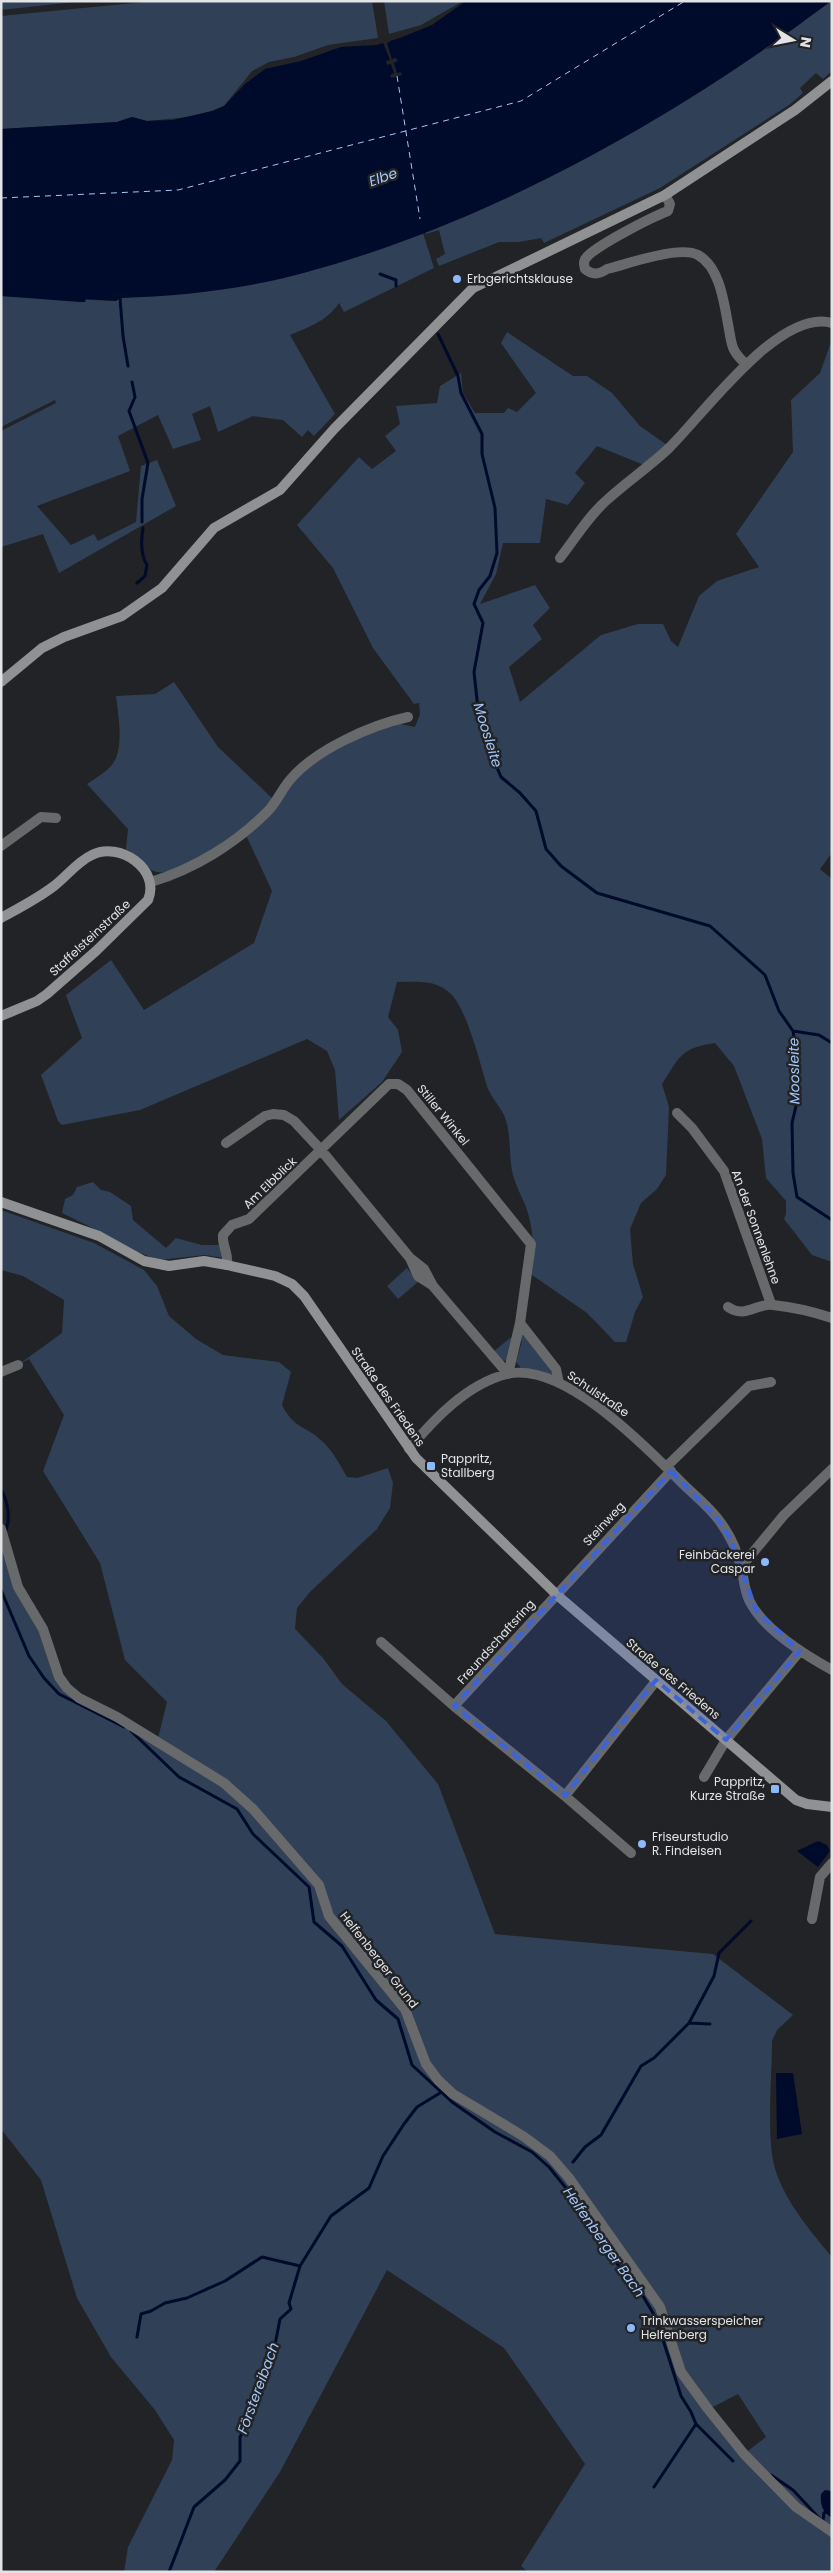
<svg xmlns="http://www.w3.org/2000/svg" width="833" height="2573" font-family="Poppins,sans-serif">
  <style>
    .green { fill: #304057; fill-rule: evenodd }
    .water { fill: #000a2a }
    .pier { fill: #212326 }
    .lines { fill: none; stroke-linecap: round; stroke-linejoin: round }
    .stream { stroke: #000a2a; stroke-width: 3 }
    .ferry { stroke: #a5c7f9; stroke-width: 1; stroke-dasharray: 6 5; stroke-linecap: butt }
    .street { stroke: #68696a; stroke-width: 10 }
    .secondary { stroke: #8f9193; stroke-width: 10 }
    .marked { fill: #3b64da; fill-opacity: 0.2; stroke: #3b64da; stroke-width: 4; stroke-dasharray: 10 6; stroke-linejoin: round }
    .poi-dot { fill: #8cb9fc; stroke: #212326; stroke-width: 2 }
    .labels { text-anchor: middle; stroke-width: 5; stroke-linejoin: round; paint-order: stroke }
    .poi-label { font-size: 12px; fill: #e2e3e5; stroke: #212326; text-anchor: start }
    .street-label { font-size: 12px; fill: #e2e3e5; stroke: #212326 }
    .water-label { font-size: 14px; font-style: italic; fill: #a5c7f9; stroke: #212326 }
  </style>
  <rect width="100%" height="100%" fill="#212326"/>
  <!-- green -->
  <path class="green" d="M1,1H84L1,10Z
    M155,1H372L378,38L328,45L294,57L269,62L252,71L224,106L199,116L147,121L132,117L117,122L1,129V16Z
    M384,1H463L421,25L389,34Z
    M832,1V71L823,79L816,73L800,88L803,93L789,105L660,188L544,243L541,238L519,242H499L439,266L436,259L445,254L439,230L426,234L425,232L464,217L564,169L670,110Z
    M423,233L434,268L344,312L339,303C327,321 309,327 290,335L335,414L314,436L308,430L302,437L283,420L253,416L218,432L210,406L192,414L201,440L173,449L158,415L118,436L130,471L37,506L71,545L94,534L98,541L136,522L141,466L157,460L176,506L59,573L43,534L1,547V431L56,403L55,400L1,427V296L116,301L120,298L228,288L306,272Z
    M507,332L573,376H587L612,393L640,426L667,445L644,465L597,446L575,473L585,483L568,505L546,499L540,543H503L496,574L480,604L535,585L550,608L533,625L542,639L509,667L520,702L601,635L638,624H663L671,641L678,647L699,596L717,581L759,567L736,534L793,452L791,400L820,373L832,339V853L820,869L832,879V1262L812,1255L784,1219L786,1214V1201L766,1178L762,1139L734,1066L715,1043C681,1048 680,1056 662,1084L669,1107L666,1175L657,1189L641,1203L630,1229L633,1264L643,1297L635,1312L626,1342H615L587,1313L532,1275C534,1252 534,1230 526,1207C522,1197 516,1186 513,1175C508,1156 512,1133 504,1115C499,1105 490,1096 487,1086C480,1063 467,1010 451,994C436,979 416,982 397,982L388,1017L398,1030L402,1052L382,1082L339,1120L335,1070L327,1051L307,1039L140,1110L62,1125L58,1121L41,1075L82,1038L66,995L111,960L144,1010L254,943L272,891L245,833L305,769L344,744L396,723L415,727L420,714L419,703L414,704L373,648L333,568L297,525L359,457L372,469L396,451L385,436L400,424L396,406L437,403L440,386L461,373L463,393L475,413H504L508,408L517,412L536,393L501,343Z
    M174,682L218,747L273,799C257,822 185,878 157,872C146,870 137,855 126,849L128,829L87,784C97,777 111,770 116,758C123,741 118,713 116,696L155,694Z
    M93,1182L101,1190L110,1192L131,1206L133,1220L166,1248L176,1238L202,1245H221L224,1258L205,1255L159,1260L132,1250L109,1236L62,1213L65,1199L73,1195L77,1187Z
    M1,1210L94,1243L144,1270L157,1286L169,1316L196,1339L223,1355L279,1362L291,1372L282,1405C294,1429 305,1425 322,1441C333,1451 340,1465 347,1477L357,1478L388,1468L393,1483L390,1508L377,1529L310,1592L297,1608L295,1629L323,1658L342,1684L386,1721L438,1784L495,1934L713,1954L793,2015L777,2030L772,2041C772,2076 767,2127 773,2160C779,2194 810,2231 832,2257V2572H528L521,2566L585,2464L504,2348L387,2270L280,2472L214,2572H124L128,2547L172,2460L174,2440L155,2410L111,2357L77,2298L41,2180L1,2129V1539L18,1587L67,1688L157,1742L167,1702L125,1660L100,1563L43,1471L64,1415L29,1359L18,1365L62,1333L64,1300L23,1276L1,1270ZM738,2394L766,2437L744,2454L709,2409Z
    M407,1268L418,1282L398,1299L387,1286Z
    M524,1333L548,1360L553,1375L521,1368L516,1362L522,1341L520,1339L521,1334Z
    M515,1337L509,1360L502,1361L493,1352L510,1338Z"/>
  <!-- water -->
  <path class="water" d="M466,1H831C679,116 492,222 307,272C247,289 183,296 120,298L116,301L86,299L85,302H80L1,296V129L117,122L132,117L147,121L173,120L212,111L224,106L245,84L265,69L301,61L341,47L376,45L400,38L432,25Z
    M818,1841L827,1845L830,1851L818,1867L797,1851Z
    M776,2073H793L802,2134L777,2139Z
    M825,2490L832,2491V2518C822,2512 820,2504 821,2494Z"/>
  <!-- pier -->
  <path class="pier" d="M389,38L390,42L387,43L392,59L396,58L398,61L394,63L397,73L401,72L402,75L391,78L390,75L394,73L391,64L387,65L386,61L390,60L382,40Z"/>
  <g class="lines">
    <!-- stream -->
    <path class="stream" d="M380,274L396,280V286
      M120,298L123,336L128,366
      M438,334L458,376L461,393L482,434V454L495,508L497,553L490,576L479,590L474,604L483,623L474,672L478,709L486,725L490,751L501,777L520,793L536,811L546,849L561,866L597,893L710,926L765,975L779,1011L793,1031L796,1049V1106L792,1123L793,1173L797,1197L832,1220
      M132,382L135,397L129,411L148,463L142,499V522
      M137,583L145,576L147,565C140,554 141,540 143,528
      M793,1031L819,1035L832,1043
      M1,1490C8,1501 11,1520 5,1532
      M1,1590L29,1656L44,1678L59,1694L124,1727
      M131,1731L179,1777L237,1809L253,1834L309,1887L314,1922L342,1946L376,2000L398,2019L412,2065L452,2102L495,2132L532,2152L549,2167L574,2198L612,2258L637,2286L656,2318L681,2396L691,2412L696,2424L733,2461
      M689,2023L710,2024
      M573,2162L585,2147L601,2135L641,2066L654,2058L689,2023L714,1976L719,1953L751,1921
      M137,2337L141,2314L151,2311L165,2303L187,2298L225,2281L262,2257L300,2266
      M771,2475L793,2490L820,2519
      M654,2487L696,2424
      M823,2521L824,2513L832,2510
      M169,2572L194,2507L225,2480L240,2461V2437L248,2421L264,2370L274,2350L280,2319L291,2309L289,2303L300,2266L331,2216L369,2188L383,2156L404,2124L417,2107L440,2093"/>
    <!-- ferry -->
    <path class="ferry" d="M397,76L420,219
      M1,198L178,190L521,101L685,1"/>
    <!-- street -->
    <path class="street" d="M665,195L670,204L668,211C652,217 595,246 586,258C583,261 584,265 585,269C593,276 600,274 607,269C628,264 679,245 698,255C720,267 724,303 728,324C732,344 730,350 746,364
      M560,558C575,539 589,515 608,499C628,481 650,466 669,448C703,415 780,307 832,323
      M1,846L41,817L56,818
      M151,882C194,869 235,844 267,812C276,803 281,791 289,781C314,750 371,725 408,717
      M677,1113L692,1128L724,1171L771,1304
      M226,1143L265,1116L273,1114L284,1115L294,1121L321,1150L410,1258L424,1269L433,1286L508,1374
      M410,1258L418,1276L432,1285
      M227,1265C229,1254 222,1246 223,1235L232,1225L249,1219L389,1084H398L407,1090L531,1244L520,1323L556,1369L559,1383
      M728,1307C745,1319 756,1303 773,1305C792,1307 814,1312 832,1318
      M1,1372L18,1365
      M508,1374L520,1323
      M409,1449C434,1419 467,1384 507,1374C563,1361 644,1445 681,1482C693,1494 708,1506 718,1519C729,1533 737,1550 741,1567C744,1578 744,1589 749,1600C762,1628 805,1655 832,1670
      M666,1467L749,1386L771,1382
      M1,1529L18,1587L43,1629L59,1677L67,1688L79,1698L117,1717L224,1783L253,1809L319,1885L329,1916L405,2009L426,2064L438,2080L453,2094L523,2136L550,2156L569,2178L660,2307L681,2372L708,2409L744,2454L796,2507L832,2532
      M741,1567L784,1515L832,1469
      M381,1642L454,1706L565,1796L656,1681
      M454,1706L671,1471
      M704,1777L726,1740L800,1651
      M565,1796L631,1853
      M812,1919L820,1877L832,1863"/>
    <!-- secondary -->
    <path class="secondary" d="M1,682L42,648L64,637L122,616L162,588L214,528L280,490L334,429L473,288L665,195L795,110L832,81
      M1,918C19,908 37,899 54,886C66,877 78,861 92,855C119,841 161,869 148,900L96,951L47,994L37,1001L1,1016
      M1,1202L99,1236L144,1261L169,1266L204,1261L227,1265L275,1276L292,1284L304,1296L416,1458L557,1595L796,1800L807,1804L832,1807"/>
  </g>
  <!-- marked area -->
  <path class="marked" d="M671,1471L718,1519L731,1539L756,1610L800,1651L726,1740L656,1680L565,1796L454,1706Z"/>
  <!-- markers -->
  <g class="poi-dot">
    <circle cx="457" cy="279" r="5"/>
    <rect x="426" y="1461" width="10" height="10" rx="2.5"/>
    <circle cx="765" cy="1562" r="5"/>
    <rect x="770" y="1784" width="10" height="10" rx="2.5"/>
    <circle cx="642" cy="1844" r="5"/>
    <circle cx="631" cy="2328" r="5"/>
  </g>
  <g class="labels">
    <!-- poi labels -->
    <g class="poi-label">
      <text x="467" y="283">Erbgerichtsklause</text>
      <text x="441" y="1463">Pappritz,<tspan x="441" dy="14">Stallberg</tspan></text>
      <text x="755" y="1559" text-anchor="end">Feinbäckerei<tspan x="755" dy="14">Caspar</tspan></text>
      <text x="765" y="1786" text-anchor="end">Pappritz,<tspan x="765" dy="14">Kurze Straße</tspan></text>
      <text x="652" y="1841">Friseurstudio<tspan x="652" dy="14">R. Findeisen</tspan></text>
      <text x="641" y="2325">Trinkwasserspeicher<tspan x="641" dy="14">Helfenberg</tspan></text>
    </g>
    <!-- street labels -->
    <g class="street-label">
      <text transform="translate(90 938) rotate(-43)" y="4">Staffelsteinstraße</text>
      <text transform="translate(443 1115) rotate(51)" y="4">Stiller Winkel</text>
      <text transform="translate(270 1183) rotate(-44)" y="4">Am Elbblick</text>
      <text transform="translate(756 1227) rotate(70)" y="4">An der Sonnenlehne</text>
      <text transform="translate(598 1394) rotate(34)" y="4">Schulstraße</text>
      <text transform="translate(388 1397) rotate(55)" y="4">Straße des Friedens</text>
      <text transform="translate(604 1524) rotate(-47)" y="4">Steinweg</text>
      <text transform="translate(496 1642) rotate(-48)" y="4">Freundschaftsring</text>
      <text transform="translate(673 1679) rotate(40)" y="4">Straße des Friedens</text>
      <text transform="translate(379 1960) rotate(52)" y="4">Helfenberger Grund</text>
    </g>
    <!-- water labels -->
    <g class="water-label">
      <text transform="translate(383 177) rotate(-19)" y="5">Elbe</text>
      <text transform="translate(488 735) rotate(73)" y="5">Moosleite</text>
      <text transform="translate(794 1071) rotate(-91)" y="5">Moosleite</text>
      <text transform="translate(604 2242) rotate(55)" y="5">Helfenberger Bach</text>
      <text transform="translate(258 2388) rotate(-70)" y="5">Förstereibach</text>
    </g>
  </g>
  <!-- border -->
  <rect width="833" height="2573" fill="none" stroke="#e2e3e5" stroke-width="5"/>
  <!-- north arrow -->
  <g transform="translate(793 40) rotate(100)" stroke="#212326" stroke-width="4" paint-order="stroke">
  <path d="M0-4L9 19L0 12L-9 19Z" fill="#e2e3e5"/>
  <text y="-8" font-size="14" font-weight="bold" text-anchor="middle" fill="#e2e3e5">N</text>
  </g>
</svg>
